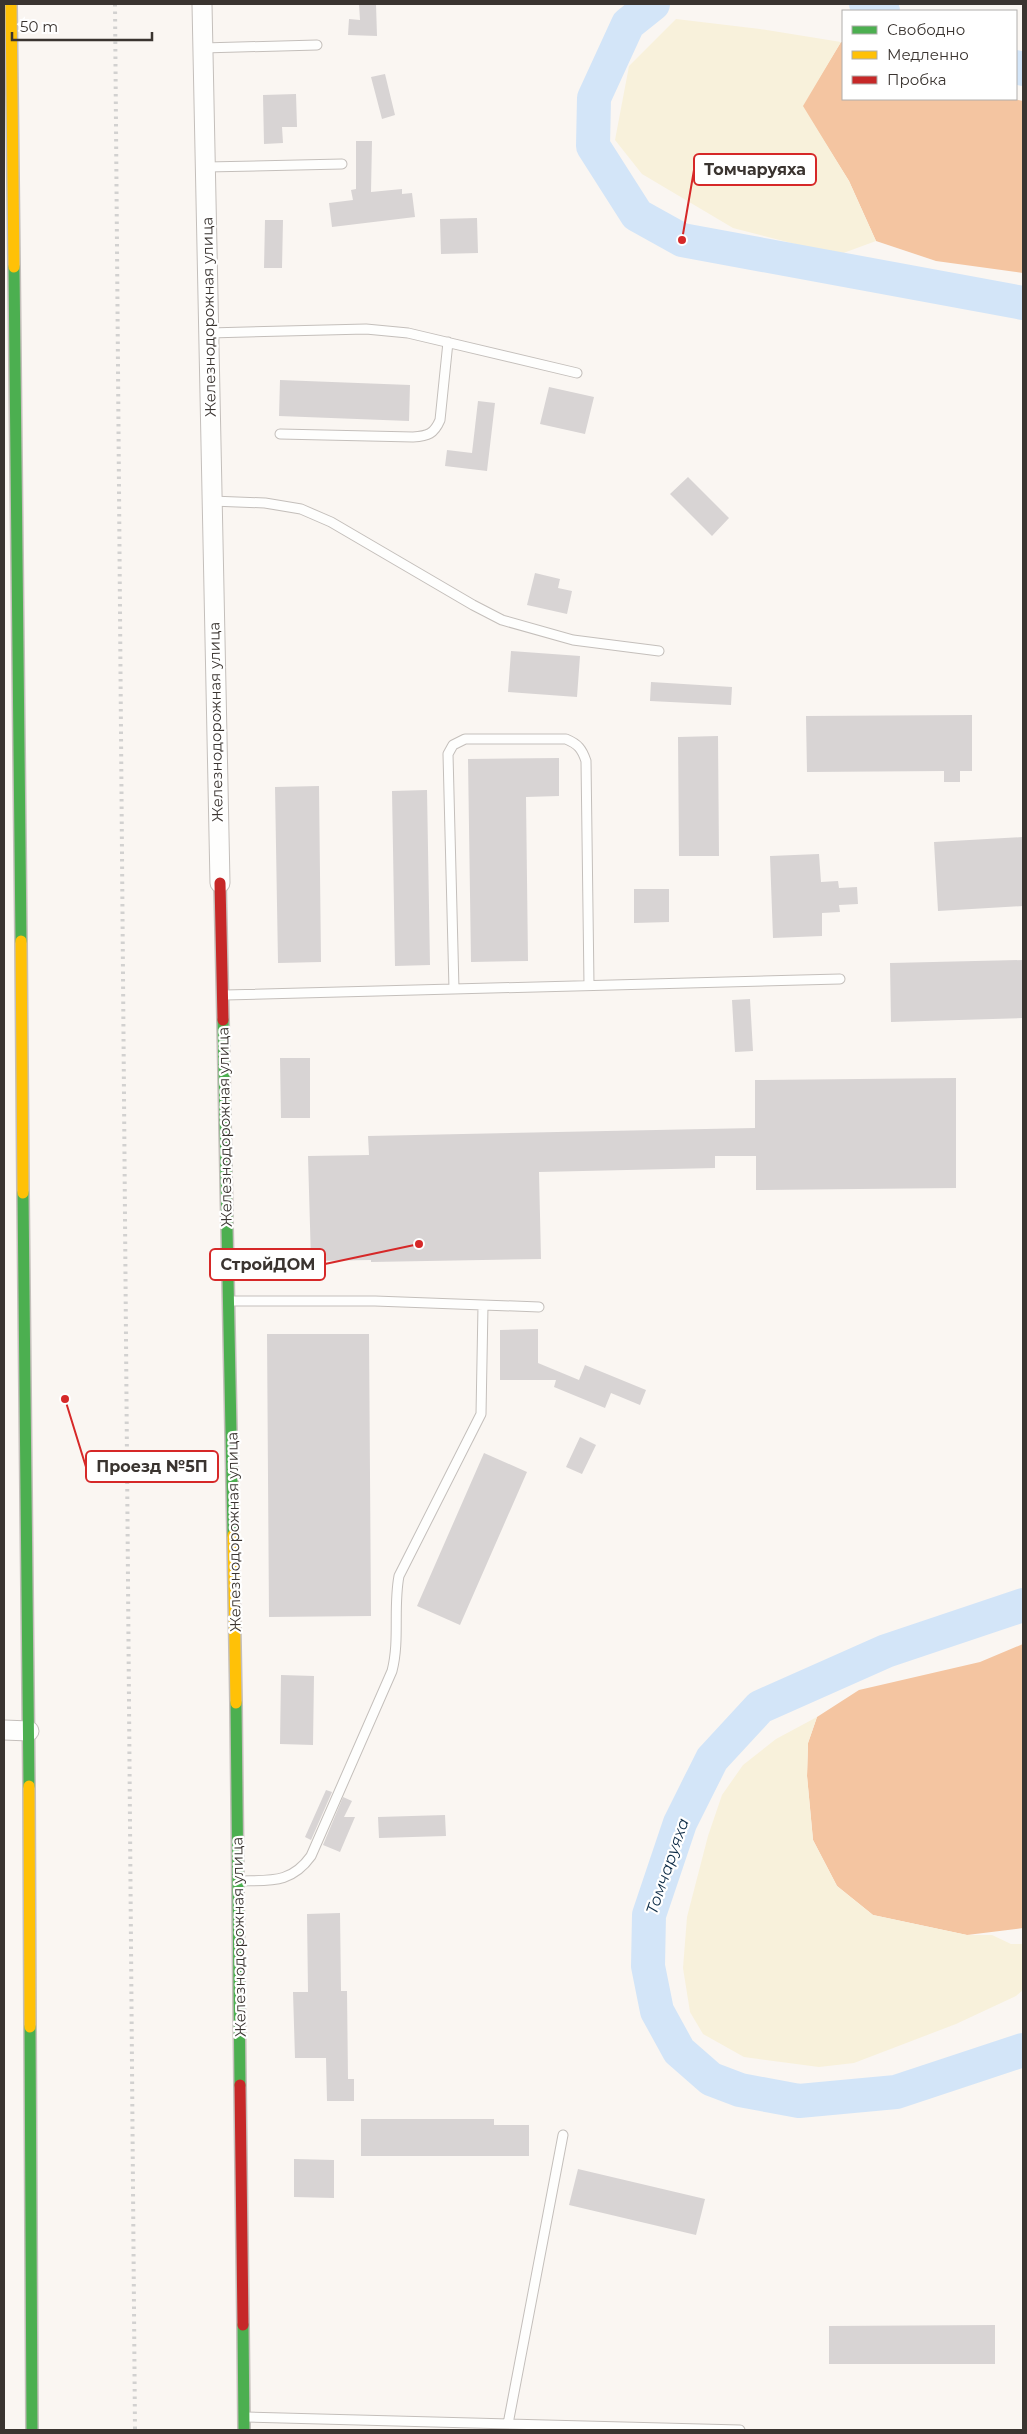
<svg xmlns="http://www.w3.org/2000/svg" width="1027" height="2434" font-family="Montserrat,sans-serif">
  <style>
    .forest { fill: #f4c5a1 }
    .sand { fill: #f8f1db }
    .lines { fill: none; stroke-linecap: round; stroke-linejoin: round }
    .river { stroke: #d3e5f8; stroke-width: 34 }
    .building { fill: #d8d4d4 }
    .lane-casing { stroke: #c4bfbb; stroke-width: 11 }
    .street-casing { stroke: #c4bfbb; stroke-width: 21 }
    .fast-casing { stroke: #c4bfbb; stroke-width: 14 }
    .slow-casing { stroke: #c4bfbb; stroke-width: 14 }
    .jam-casing { stroke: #c4bfbb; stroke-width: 14 }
    .lane { stroke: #fefefd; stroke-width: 9 }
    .street { stroke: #fefefd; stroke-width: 19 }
    .fast { stroke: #4caf50; stroke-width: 11 }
    .slow { stroke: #ffc107; stroke-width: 11 }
    .jam { stroke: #c62828; stroke-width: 11 }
    .rail { stroke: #d2d1d0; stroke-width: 4; stroke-dasharray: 2.5 5; stroke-linecap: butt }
    .labels { text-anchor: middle; stroke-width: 4.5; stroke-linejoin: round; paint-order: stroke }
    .street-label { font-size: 15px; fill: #3a3430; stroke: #fff }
    .water-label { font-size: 16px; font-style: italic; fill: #0c2b46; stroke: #fff }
    .leader { fill: none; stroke: #d62828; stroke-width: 2 }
    .callout-dot { fill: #d62828; stroke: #fff; stroke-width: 2 }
    .callout { fill: #fff; stroke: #d62828; stroke-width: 2 }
    .callout-label { font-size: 16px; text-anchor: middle; font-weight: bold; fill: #3a3430 }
  </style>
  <rect width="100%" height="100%" fill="#faf6f2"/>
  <!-- forest -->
  <path class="forest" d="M841,42L843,43V99H1014L1023,101V273L936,261L876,241L849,181L802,106Z
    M1023,1644V1928L967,1935L873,1915L837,1886L813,1840L807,1776L808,1743L817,1717L859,1690L980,1662Z"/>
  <!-- sand -->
  <path class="sand" d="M676,19L760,29L841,42L803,106L849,181L876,241L838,255L733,228L642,174L615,140L629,66Z
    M817,1717L808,1743L807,1776L813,1840L837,1886L873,1915L967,1935H992L1011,1944H1023V1990L1016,1996L956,2024L854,2063L819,2067L744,2057L703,2034L690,2012L683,1968L687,1917L708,1836L722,1795L743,1765L776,1739Z"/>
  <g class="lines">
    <!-- river -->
    <path class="river" d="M653,4L628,24L594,98L593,146L637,215L682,240L1023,303
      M866,4L883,11
      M1016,67L1023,69
      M1023,1605L886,1651L760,1707L712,1759L680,1823L649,1915L648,1966L657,2011L679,2051L711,2079L740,2090L799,2101L896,2092L1023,2050"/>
  </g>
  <!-- building -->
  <path class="building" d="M359,4H376L377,36L348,35L349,19L360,20Z
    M385,74L395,115L382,119L371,77Z
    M296,94L297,127H282L283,143L264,144L263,95Z
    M356,141H372L371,192L402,189V194L412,193L415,217L332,227L329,203L353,200L351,190L356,189Z
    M477,218L478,253L441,254L440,219Z
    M265,220H283L282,268H264Z
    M280,380L410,385L409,421L279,416Z
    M549,387L594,397L585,434L540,424Z
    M478,401L495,403L487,471L445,466L447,450L472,453Z
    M688,477L729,518L712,536L670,494Z
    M535,573L560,579L558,588L572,591L567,614L527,605Z
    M511,651L580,656L577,697L508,692Z
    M651,682L732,687L731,705L650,701Z
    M972,715V771H960V782H944V771L807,772L806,716Z
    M718,736L719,856H679L678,737Z
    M559,758V796L526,797L528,961L471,962L468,759Z
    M319,786L321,962L278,963L275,787Z
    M427,790L430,965L395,966L392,791Z
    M1023,837V906L938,911L934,842Z
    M819,854L821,882L838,881L839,888L857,887L858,904L839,905L840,912L822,913V936L773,938L770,856Z
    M634,889H669V922L634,923Z
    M1023,960V1018L891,1022L890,963Z
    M750,999L753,1051L735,1052L732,1000Z
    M280,1058H310V1118H281Z
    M956,1078V1188L756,1190V1156H715V1168L539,1172L541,1259L371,1262V1260L311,1261L308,1156L369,1155L368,1136L755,1128V1080Z
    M538,1329V1363L579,1380L585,1365L646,1390L640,1405L611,1393L605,1408L554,1387L556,1380H500V1330Z
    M267,1334H369L371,1616L269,1617Z
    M580,1437L596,1445L582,1474L566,1467Z
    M484,1453L527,1472L460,1625L417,1606Z
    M281,1675L314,1676L313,1745L280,1744Z
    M326,1790L332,1792L311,1840L305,1837Z
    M343,1797L352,1801L344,1817H355L340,1852L323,1845Z
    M445,1815L446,1836L379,1838L378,1817Z
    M340,1913L341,1991H347L348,2079H354V2101H327L326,2058H295L293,1992H308L307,1914Z
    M361,2119H494V2125H529V2156H361Z
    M294,2159L334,2160V2198L294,2197Z
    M578,2169L705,2199L696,2235L569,2205Z
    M995,2325V2364H829V2326Z"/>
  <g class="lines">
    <!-- lane casing -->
    <g class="lane-casing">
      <path id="lane" d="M203,48L317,45
        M206,167L342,164
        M209,333L366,329L408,333L577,373
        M280,434L413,437C428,436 434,434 440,420L448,342
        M212,501L265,503L301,509L331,522L473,605L502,620L573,640L659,651
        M454,989L448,754L453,745L465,739H566C578,744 582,749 586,761L589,985
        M225,995L840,979
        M231,1301H375L539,1307
        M239,1881C270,1880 291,1884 311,1856L392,1671C400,1640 393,1607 399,1576L481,1414L483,1306
        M246,2417L740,2430
        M508,2424L563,2135"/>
    </g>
    <!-- street casing -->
    <g class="street-casing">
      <path id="street" d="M202,4L220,883
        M4,1730L29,1731"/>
    </g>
    <!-- fast casing -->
    <g class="fast-casing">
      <path id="fast" d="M14,267L21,941
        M223,1020L233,1535
        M23,1193L29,1786
        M236,1703L240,2085
        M30,2027L32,2430
        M243,2325L244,2430"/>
    </g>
    <!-- slow casing -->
    <g class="slow-casing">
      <path id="slow" d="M11,4L14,267
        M21,941L23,1193
        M233,1535L236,1703
        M29,1786L30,2027"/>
    </g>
    <!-- jam casing -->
    <g class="jam-casing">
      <path id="jam" d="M220,883L223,1020
        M240,2085L243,2325"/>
    </g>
    <!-- lane -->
    <use href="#lane" class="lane"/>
    <!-- street -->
    <use href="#street" class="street"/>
    <!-- fast -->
    <use href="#fast" class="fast"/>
    <!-- slow -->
    <use href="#slow" class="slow"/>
    <!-- jam -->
    <use href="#jam" class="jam"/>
    <!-- rail -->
    <path class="rail" d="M115,4L135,2430"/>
  </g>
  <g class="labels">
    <!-- street labels -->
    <g class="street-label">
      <text transform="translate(209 317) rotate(-91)" y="5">Железнодорожная улица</text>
      <text transform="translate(216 722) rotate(-91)" y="5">Железнодорожная улица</text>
      <text transform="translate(225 1127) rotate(-91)" y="5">Железнодорожная улица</text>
      <text transform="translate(234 1532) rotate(-91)" y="5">Железнодорожная улица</text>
      <text transform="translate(239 1937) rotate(-91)" y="5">Железнодорожная улица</text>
    </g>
    <!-- water labels -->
    <g class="water-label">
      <text transform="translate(667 1866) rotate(-71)" y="6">Томчаруяха</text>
    </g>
  </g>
  <!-- callouts -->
  <path class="leader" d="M682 240L694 170M419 1244L325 1264M65 1399L86 1467"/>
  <g class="callout-dot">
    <circle cx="682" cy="240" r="5"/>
    <circle cx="419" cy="1244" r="5"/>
    <circle cx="65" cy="1399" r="5"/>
  </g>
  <g class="callout">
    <rect x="694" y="154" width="122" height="31" rx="5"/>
    <rect x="210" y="1249" width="115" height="31" rx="5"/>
    <rect x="86" y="1451" width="132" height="31" rx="5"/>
  </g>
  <g class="callout-label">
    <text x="755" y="175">Томчаруяха</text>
    <text x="268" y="1270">СтройДОМ</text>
    <text x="152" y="1472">Проезд №5П</text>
  </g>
  <!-- border -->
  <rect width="1027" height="2434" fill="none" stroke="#3a3430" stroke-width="10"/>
  <!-- legend -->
  <rect x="842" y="10" width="175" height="90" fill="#ffffff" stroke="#b0aeac"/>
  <rect x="852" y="26" width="25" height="8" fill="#4caf50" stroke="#b0aeac"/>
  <text x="887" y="35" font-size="15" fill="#3a3430">Свободно</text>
  <rect x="852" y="51" width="25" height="8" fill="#ffc107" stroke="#b0aeac"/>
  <text x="887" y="60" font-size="15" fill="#3a3430">Медленно</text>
  <rect x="852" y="76" width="25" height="8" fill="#c62828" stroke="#b0aeac"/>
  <text x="887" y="85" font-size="15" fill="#3a3430">Пробка</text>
  <!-- scale -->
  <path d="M12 32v8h140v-8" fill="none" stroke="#3a3430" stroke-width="2.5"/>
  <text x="20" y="32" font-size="15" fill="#3a3430" stroke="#ffffff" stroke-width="4" paint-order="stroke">50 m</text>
</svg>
